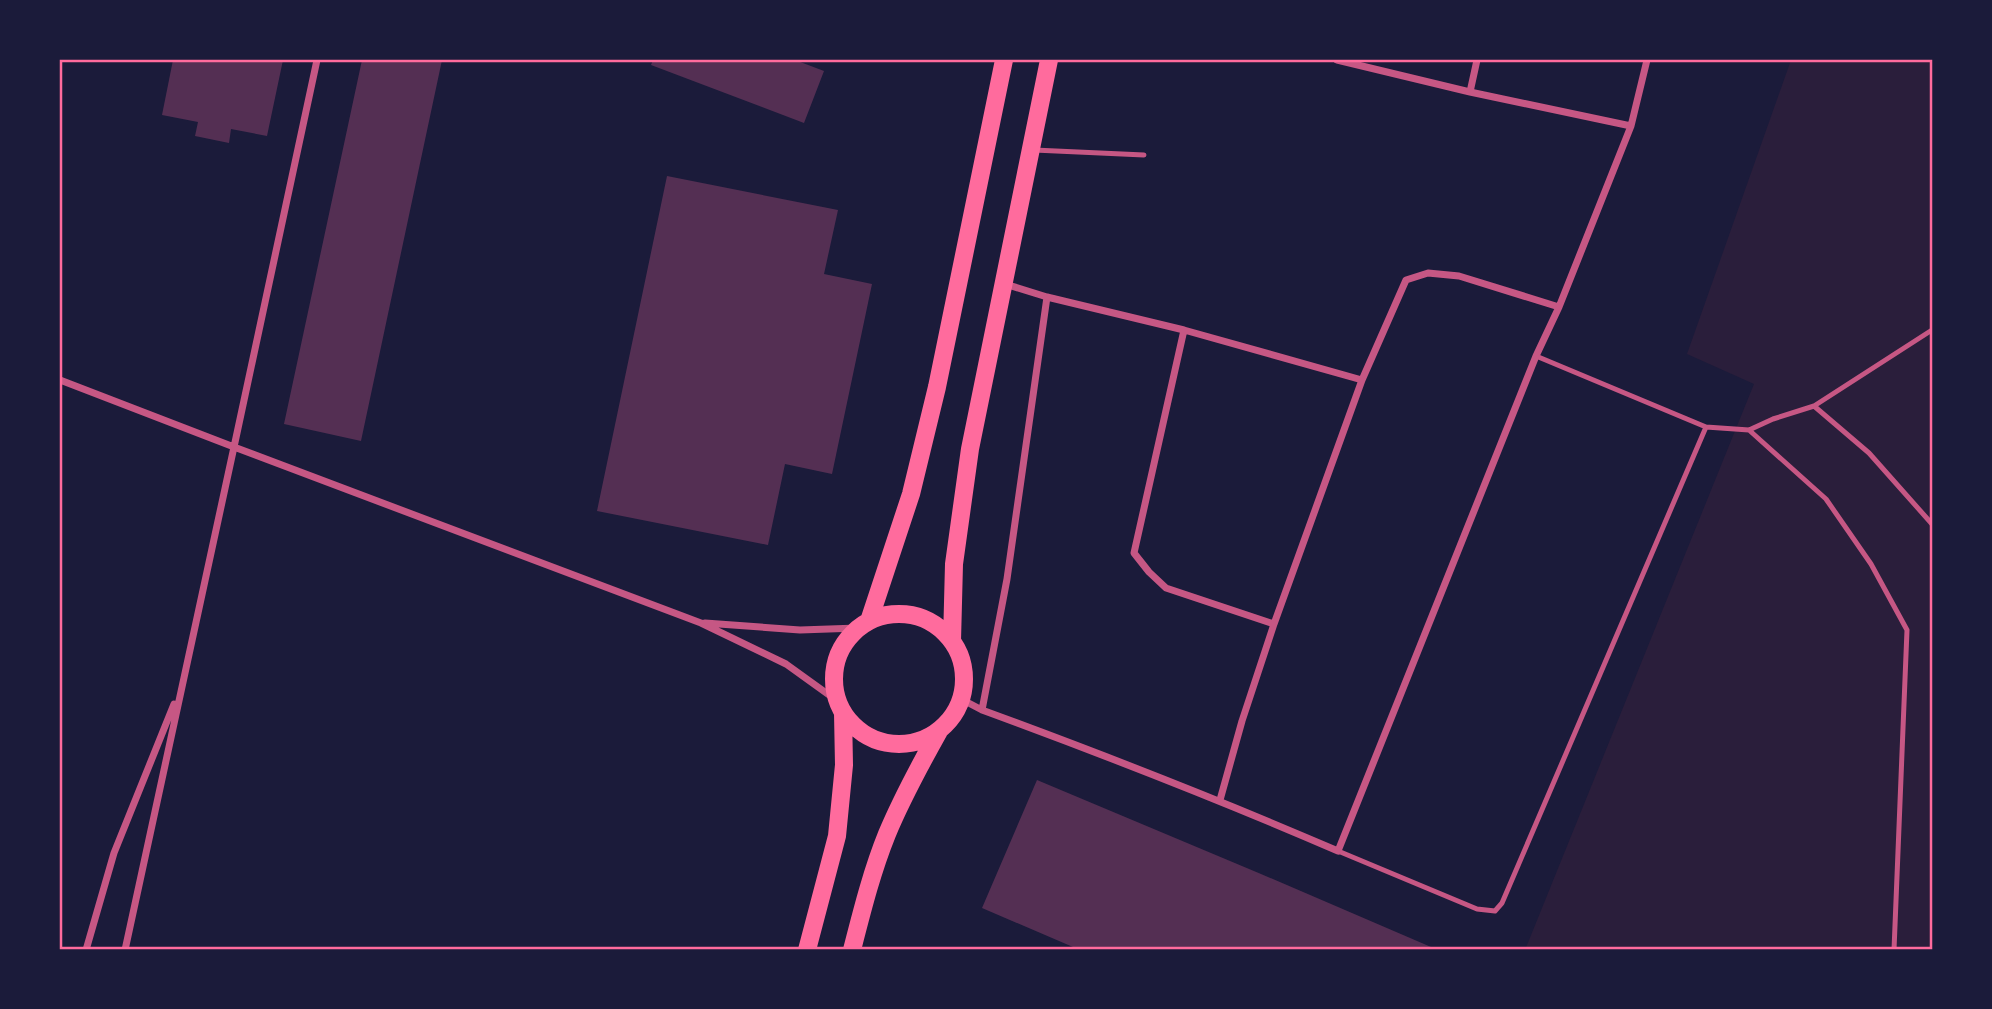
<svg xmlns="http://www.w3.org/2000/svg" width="1992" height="1009" font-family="'Titillium Web',sans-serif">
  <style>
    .green { fill: #2a1e3b }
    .building { fill: #542f53 }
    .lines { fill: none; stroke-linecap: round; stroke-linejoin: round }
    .service { stroke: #c65784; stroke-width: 5 }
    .minor { stroke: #c65784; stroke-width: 7 }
    .primary { stroke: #ff6b9d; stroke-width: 18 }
    .neatline { fill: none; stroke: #ff6b9d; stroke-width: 2.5 }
  </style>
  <rect width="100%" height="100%" fill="#1b1b3a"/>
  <!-- green -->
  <path class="green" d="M1791,60H1932V949L1525,950L1754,384L1687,354Z"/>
  <!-- building -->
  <path class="building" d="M173,60H283L267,136L231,129L229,143L195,136L198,122L162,115Z
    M362,60H442L361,441L284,424Z
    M653,60H795L824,71L804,123L651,65Z
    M667,176L838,210L824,274L872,284L832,474L785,464L768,545L597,511Z
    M1037,780L1261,874L1438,950H1080L982,908Z"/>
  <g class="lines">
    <!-- service -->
    <path class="service" d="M1034,150L1144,155
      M1814,406L1932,330
      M1706,427L1749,430L1773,419L1814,406L1869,453L1932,524
      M1749,430L1826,499L1871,564L1907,630L1894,950
      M1338,851L1477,909L1495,911L1502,903L1706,427L1536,356"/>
    <!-- minor -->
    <path class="minor" d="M317,60L234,447L701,623L786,664L836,700
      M1337,60L1470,92L1631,126
      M1470,92L1477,60
      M1005,284L1047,297L1184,330L1362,380
      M1184,330L1134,553L1149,572L1166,588L1274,624
      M60,380L234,447L125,950
      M705,623L800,630L858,628
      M961,699L982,710C1102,754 1220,800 1338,851L1536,356L1559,307L1631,126L1647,60
      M982,710L1007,579L1047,297
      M1220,800L1242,721L1274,624L1362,380L1406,280L1428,273L1459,276L1559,307
      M86,950L114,853L174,704"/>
    <!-- primary -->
    <path class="primary" d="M834 679a65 65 0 1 1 130 0a65 65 0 1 1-130 0Z
      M869,621L911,494L937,387L1004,60
      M952,641L954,564L970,449L1049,60
      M807,950L837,836L844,765L843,713
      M852,950C862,911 872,871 887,834C902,798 920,765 939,731"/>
  </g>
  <!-- border -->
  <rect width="1992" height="1009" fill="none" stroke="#1b1b3a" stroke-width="122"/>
  <rect x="61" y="61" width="1870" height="887" class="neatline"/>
</svg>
